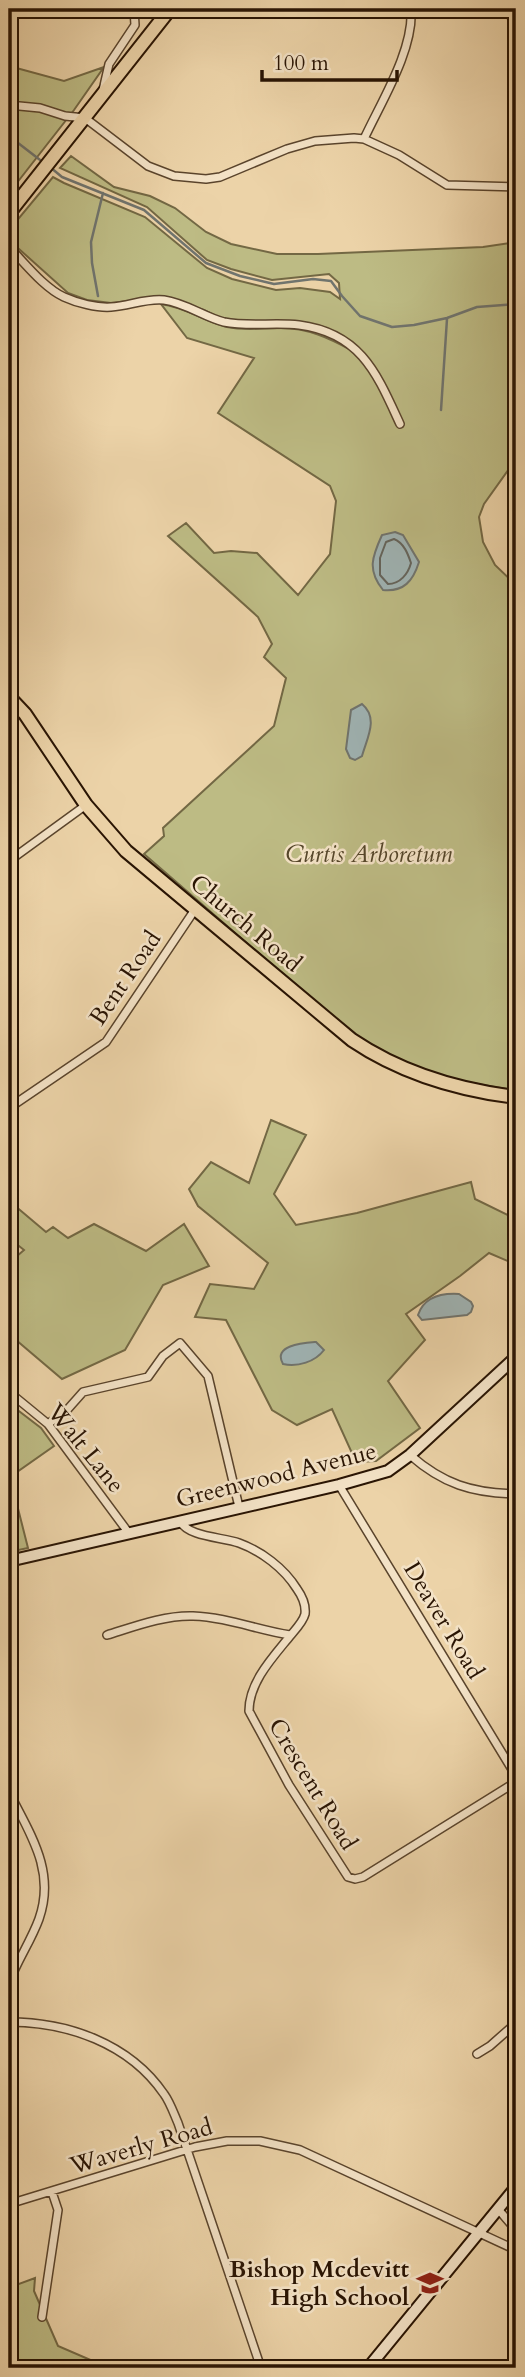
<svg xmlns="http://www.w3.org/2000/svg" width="525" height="2377" font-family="Cardo,serif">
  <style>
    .green { fill: #bdbb84; stroke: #736844; stroke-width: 2 }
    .water { fill: #9fb4b5; stroke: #70746e; stroke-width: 2 }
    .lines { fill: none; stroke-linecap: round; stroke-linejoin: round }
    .shore { stroke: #64645c; stroke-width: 2 }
    .stream { stroke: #70746e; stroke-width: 2.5 }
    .street-casing { stroke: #5a442c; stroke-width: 10 }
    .secondary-casing { stroke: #291403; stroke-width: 14 }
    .primary-casing { stroke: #291403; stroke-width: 16 }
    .street { stroke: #f3e2c6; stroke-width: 7 }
    .secondary { stroke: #f3e2c6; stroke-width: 10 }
    .primary { stroke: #ecd3a8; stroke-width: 12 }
    .labels { text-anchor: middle; stroke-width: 5; stroke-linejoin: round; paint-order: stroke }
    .park-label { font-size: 24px; font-style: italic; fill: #55462a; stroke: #f3e2c6 }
    .street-label { font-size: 24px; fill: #291403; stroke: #f3e2c6 }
    .poi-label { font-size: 24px; font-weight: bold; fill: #291403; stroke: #f3e2c6; text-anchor: end }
  </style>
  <rect width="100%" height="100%" fill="#ecd3a8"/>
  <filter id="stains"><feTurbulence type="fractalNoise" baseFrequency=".00286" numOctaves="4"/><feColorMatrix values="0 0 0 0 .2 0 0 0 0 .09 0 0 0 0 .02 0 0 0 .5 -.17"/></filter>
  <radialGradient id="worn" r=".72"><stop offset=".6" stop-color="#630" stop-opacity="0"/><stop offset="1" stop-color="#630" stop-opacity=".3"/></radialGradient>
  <!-- green -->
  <path class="green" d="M9,66L64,81L104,67L74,110L16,184L9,183Z
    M71,156L114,187L150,196L175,208L206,232L231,244L277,254H318L483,247L516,242V459L484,504L479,517L483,542L495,565L516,585V1090C447,1081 403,1068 345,1028L144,854L164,836L163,828L274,726L286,678L264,657L272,644L258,617L168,536L186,523L214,553L231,551L257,553L298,595L330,554L336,501L330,486L218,413L254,358L187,338L161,304C185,307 204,321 227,327C245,331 263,328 281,328C308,328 329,338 351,350L349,340L321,326L222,319L204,310L163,297L111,303L87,300L68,293L9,240V230L53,177L64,183L145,217L207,268L232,279L276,290L300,288L330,292L340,299L339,283L329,274L272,280L231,269L207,260L147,207L60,168Z
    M271,1120L306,1135L274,1194L296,1225L357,1213L471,1182L475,1199L516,1219V1256L510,1262L489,1253L460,1276L406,1314L425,1340L388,1381L420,1428L376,1461L356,1462L332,1409L297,1425L272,1410L226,1320L195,1317L210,1284L254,1289L268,1263L198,1206L189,1189L211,1162L249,1183Z
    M14,1205L46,1232L53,1227L68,1238L94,1224L146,1251L184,1224L209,1266L163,1285L125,1350L62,1379L9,1334V1263L24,1250L9,1238V1208Z
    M11,1405L41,1428L54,1446L10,1477L28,1548L9,1552V1406Z
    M35,2278L34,2291L58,2346L109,2368H9V2279L19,2284Z"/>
  <!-- water -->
  <path class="water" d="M395,532L403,535L419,562C413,581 404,592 383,590C367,570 372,557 382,535Z
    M362,704C379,718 367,738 362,756L355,760L350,758L346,749L351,710Z
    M459,1294L471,1302L473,1306L471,1312L467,1315L422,1320L418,1315C424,1297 442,1293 459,1294Z
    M316,1342L324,1350C315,1362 298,1367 283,1364C272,1345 304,1343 316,1342Z"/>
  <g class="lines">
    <!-- shore -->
    <path class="shore" d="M394,539C404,543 408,554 411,563C408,574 400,584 388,584L380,575V558L386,542Z"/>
    <!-- stream -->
    <path class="stream" d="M9,136L44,163
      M50,167L62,177L144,210L206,263L240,276L274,284L313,279L331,281L342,296L360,316L392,327L414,325L447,318L477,307L516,304
      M98,296L92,263L91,242L103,193
      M441,410L447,319"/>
    <!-- street casing -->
    <g class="street-casing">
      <path id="street" d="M503,9L516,21
        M103,90L109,64L135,25L134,9
        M9,105L40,108L65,116L85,118L148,166L174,176L185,177L206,179L220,177L287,149L315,141L354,138L364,139L399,155L447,185L516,187
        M364,139C381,102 414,50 411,9
        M9,247C25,263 43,287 64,297C77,303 97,308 111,307C129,306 146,298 164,300C186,303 204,317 224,322C249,327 274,322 299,325C361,333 377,374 400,424
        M9,861L86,805
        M9,1108L106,1042L196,908
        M9,1392L48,1424L128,1532
        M48,1424L67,1410L83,1392L148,1377L163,1356L180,1343L208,1376L239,1507
        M410,1455C443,1484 472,1493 516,1494
        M339,1485L516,1776
        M180,1521C188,1537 222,1537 239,1543C261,1551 284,1568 297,1589C302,1596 306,1605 305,1614C303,1622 295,1630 290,1636C273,1657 249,1682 249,1711L289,1785L348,1877L355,1879L363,1877L516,1782
        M107,1635C133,1627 164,1615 193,1616C226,1617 258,1630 290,1635
        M9,1792C30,1834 56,1871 39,1919C31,1941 17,1961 9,1983
        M9,2022C67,2022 129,2043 164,2094C170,2102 174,2114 178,2123L261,2368
        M477,2054L490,2046L516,2023
        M9,2204L195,2147L227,2141H260L300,2150L516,2250
        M498,2209L516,2230
        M42,2317L58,2210L52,2192"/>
    </g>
    <!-- secondary casing -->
    <g class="secondary-casing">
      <path id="secondary" d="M9,1561L339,1485L388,1471L410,1455L516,1357
        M368,2368L516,2187"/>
    </g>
    <!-- primary casing -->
    <g class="primary-casing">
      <path id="primary" d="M9,213L170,9
        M9,697L25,714L86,805L126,851L352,1040C401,1073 458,1090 516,1097"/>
    </g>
    <!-- street -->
    <use href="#street" class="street"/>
    <!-- secondary -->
    <use href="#secondary" class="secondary"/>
    <!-- primary -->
    <use href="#primary" class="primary"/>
  </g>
  <!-- icons -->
  <defs>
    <g id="school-bare" transform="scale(2.1)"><path d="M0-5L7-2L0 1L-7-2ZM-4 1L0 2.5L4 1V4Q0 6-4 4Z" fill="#8f2418" stroke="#f3e2c6" stroke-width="2.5" paint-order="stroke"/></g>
  </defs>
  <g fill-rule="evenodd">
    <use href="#school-bare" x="430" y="2283"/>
  </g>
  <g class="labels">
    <!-- park labels -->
    <g class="park-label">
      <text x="369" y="862">Curtis Arboretum</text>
    </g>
    <!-- street labels -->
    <g class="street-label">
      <text transform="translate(246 923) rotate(40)" y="8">Church Road</text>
      <text transform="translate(125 978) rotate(-56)" y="8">Bent Road</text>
      <text transform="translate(86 1448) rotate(51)" y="8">Walt Lane</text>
      <text transform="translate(276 1475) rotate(-14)" y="8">Greenwood Avenue</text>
      <text transform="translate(444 1620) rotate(59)" y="8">Deaver Road</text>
      <text transform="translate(313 1784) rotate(59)" y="8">Crescent Road</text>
      <text transform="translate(141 2146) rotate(-16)" y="8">Waverly Road</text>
    </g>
    <!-- poi labels -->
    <g class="poi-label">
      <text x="409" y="2277">Bishop Mcdevitt<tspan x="409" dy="28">High School</tspan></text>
    </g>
  </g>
  <!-- margin -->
  <rect width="525" height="2377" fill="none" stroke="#ecd3a8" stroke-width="35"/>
  <rect x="10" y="10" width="504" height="2356" fill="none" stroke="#291403" stroke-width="3.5"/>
  <rect x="18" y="18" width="490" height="2342" fill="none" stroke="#291403" stroke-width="2"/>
  <!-- scale -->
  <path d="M262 70v10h135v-10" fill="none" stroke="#291403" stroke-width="3.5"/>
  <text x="273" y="70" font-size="21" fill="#291403" stroke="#f3e2c6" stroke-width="5" paint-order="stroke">100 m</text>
  <rect width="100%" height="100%" filter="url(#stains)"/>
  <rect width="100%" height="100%" fill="url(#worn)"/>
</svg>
